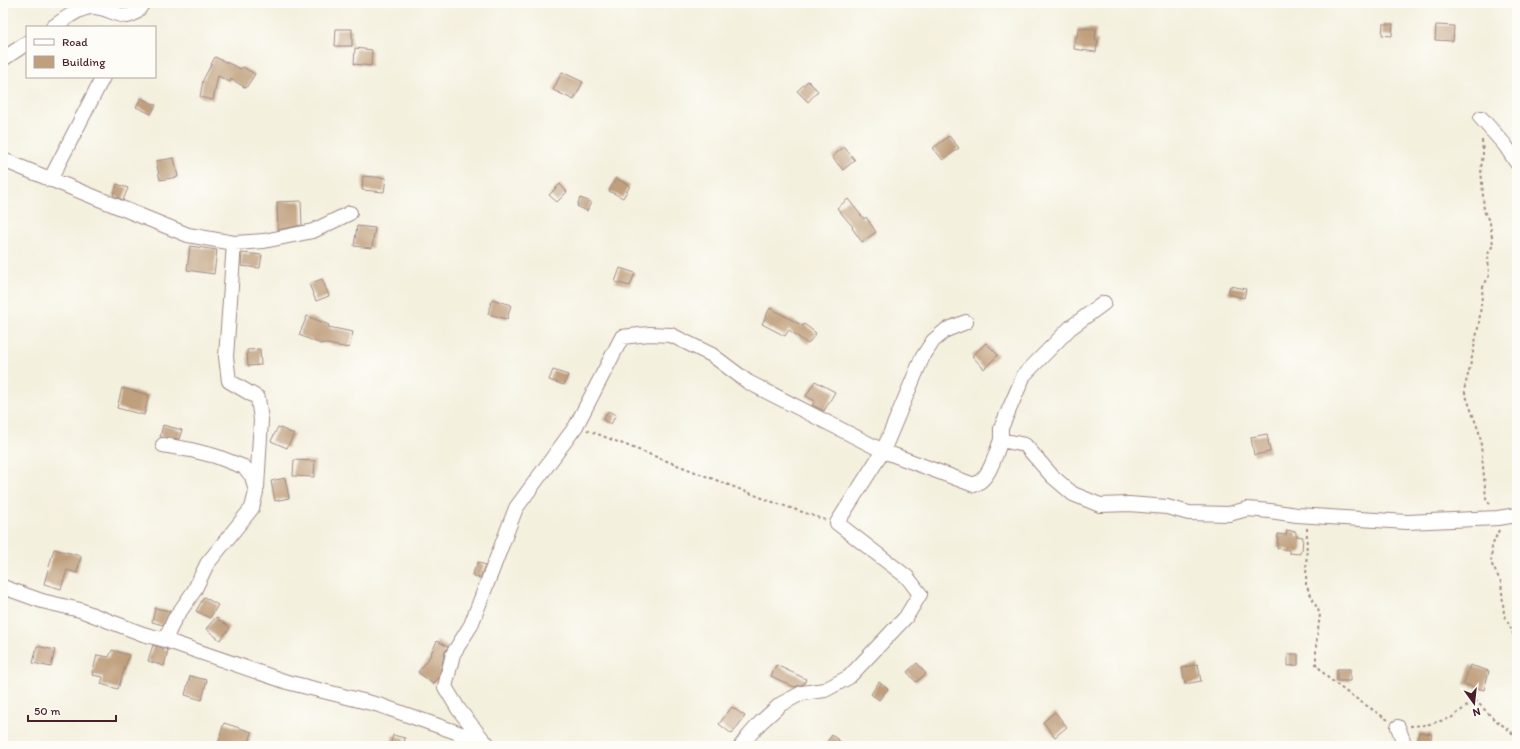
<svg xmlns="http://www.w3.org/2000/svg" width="1520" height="749" font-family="Itim,sans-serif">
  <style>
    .building { fill: #bf9f7c }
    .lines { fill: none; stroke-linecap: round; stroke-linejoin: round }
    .street-casing { stroke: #9f8884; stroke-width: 16 }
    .path { stroke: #9f8884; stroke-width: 2; stroke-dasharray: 3 3; stroke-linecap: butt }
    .street { stroke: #fff; stroke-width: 14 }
  </style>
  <rect width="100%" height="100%" fill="#fdfcf7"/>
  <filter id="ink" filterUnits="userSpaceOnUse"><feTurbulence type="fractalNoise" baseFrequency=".025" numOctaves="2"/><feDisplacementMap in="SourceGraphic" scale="8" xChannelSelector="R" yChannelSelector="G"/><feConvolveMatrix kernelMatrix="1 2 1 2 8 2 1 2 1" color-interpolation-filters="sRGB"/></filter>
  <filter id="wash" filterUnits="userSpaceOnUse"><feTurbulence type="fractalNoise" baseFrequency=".012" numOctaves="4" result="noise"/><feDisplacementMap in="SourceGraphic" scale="16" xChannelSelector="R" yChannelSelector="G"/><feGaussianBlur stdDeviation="0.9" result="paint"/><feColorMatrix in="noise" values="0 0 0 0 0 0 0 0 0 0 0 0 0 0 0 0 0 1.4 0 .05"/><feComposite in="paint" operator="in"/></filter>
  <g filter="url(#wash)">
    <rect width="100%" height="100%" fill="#f4f0de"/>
    <g id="blocks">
      <!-- building -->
      <path class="building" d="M1383,24H1393L1392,36L1382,35Z
        M1436,25L1454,26L1453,41L1435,40Z
        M1078,28L1096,29L1095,40H1098L1096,52L1074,49L1075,38H1077Z
        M336,29H352V46H335Z
        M355,48L372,50L371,66L354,64Z
        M215,57L241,69L243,67L255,74L246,88L231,79L230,82L218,76L213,100L200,97L203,80Z
        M562,72L583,82L574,100L553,90Z
        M808,81L818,91L808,102L797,91Z
        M141,98L156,105L151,114L136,107Z
        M949,136L959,148L943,160L933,148Z
        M844,147L855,160L843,170L832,157Z
        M174,158L178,177L160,180L156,161Z
        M363,176L386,178L384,192L362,190Z
        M616,178L630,186L623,198L609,191Z
        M117,184L128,188L123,200L113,195Z
        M560,184L567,192L557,202L549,195Z
        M580,198L591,202L587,211L577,206Z
        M848,199L864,219L866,217L876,232L862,242L852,228L853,227L837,208Z
        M301,201L302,225L278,230L277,202Z
        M357,226L375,228L372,248L354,246Z
        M190,246L217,250L214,274L187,270Z
        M242,253L262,255L260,268L241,266Z
        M620,268L635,273L630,286L615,282Z
        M322,279L329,296L316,301L309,284Z
        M1230,286L1246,289L1244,298L1228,294Z
        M492,299L511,305L507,319L488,314Z
        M770,308L803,326L804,324L816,333L808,344L789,330L785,336L762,324Z
        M307,316L329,325L328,327L353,332L349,348L322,343L321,344L299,335Z
        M986,343L998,355L984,369L972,356Z
        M260,349L261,365L248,366L247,350Z
        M553,370L568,375L564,385L549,380Z
        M815,381L835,392L824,411L812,405L815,401L806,396Z
        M122,388L149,395L144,415L117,408Z
        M608,411L616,415L611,424L603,420Z
        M163,425L182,430L179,439L160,437Z
        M278,427L294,434L287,448L271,441Z
        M1267,434L1270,452L1254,455L1251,437Z
        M294,460L315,461L314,477L293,476Z
        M285,478L289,498L275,501L271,481Z
        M1287,530L1296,532V536L1303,537L1302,551H1300V554L1289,553V550L1277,548L1278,534L1286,535Z
        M54,549L81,556L77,573L67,570L61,589L44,584Z
        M478,562L485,565L480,578L472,575Z
        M204,597L218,605L210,618L196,611Z
        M155,608L170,611L163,625L152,622Z
        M216,617L230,628L220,640L206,629Z
        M437,641L448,647L445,652L438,679L433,684L418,672L428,660Z
        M153,645L168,650L164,666L148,661Z
        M37,646L55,650L51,667L33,663Z
        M112,650L129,655L118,689L101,684L103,677L92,675L97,655L109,657Z
        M1288,654H1298V665L1288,666Z
        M917,663L926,674L916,682L907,672Z
        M1198,664L1201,681L1185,684L1182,668Z
        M776,665L806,679L804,684L794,687L771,676Z
        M1470,665L1489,671L1484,690L1464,684Z
        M1337,669H1350V681H1337Z
        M190,676L207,680L202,700L185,695Z
        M879,682L888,689L879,700L871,694Z
        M732,707L745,716L732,734L719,724Z
        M1055,712L1067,727L1055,737L1043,722Z
        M224,723L252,732L248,746H225L218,744Z
        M1419,732L1432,734L1429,746H1416Z
        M393,735L405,738L403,746H390Z
        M832,735L846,746H824Z"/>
    </g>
  </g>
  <g filter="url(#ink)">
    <use href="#blocks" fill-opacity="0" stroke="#9f8884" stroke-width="1"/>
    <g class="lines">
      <!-- street casing -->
      <g class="street-casing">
        <path id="street" d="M53,27C64,20 80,6 94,7C116,8 127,29 143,3
          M3,59L27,43
          M1481,118L1505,145L1517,163
          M3,160L188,235L234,243L264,241L313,231L350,213
          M50,180L103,77
          M234,243L226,357L229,381L258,398L261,420L257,487
          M1104,303L1070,328L1024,375L1001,428V440L1025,445L1052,476L1073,494L1100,505L1129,504L1167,507L1189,513L1229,514L1247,509L1270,511L1297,515L1407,522L1498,518L1517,515
          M3,587L42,601L80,610L143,634L165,640L174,620L194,591L207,564L252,508L256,492L252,476L244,467L215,456L191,450L163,445
          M165,640L287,682L379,705L487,743
          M1398,727L1405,746
          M488,746L459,710L445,687L453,654L471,625L516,508L576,426L622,337L649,334L671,335L712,355L748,382L883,451L922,358L933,341L946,330L966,322
          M741,746L746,739L761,722L781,704L802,693L825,690L849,677L906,617L920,594L907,577L837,523L883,451L974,485C990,479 995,455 1001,440"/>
      </g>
      <!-- path -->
      <path class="path" d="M1482,140L1483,154L1481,168L1484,211L1490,223L1493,245L1488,254L1489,276L1483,287L1479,323L1470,367L1464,390L1480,435L1486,498L1491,506
        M587,430L770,501L826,520
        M1307,528L1306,585L1320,614L1316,646V664L1326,676L1345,691L1388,720
        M1499,530L1492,546L1491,563L1501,582L1504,614L1517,642
        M1410,726L1426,725L1451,718L1475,700L1494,719L1509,730L1517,738"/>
      <!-- street -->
      <use href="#street" class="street"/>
    </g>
  </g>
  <!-- margin -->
  <rect width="1520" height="749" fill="none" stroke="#fdfcf7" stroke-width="16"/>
  <!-- legend -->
  <rect x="26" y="26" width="130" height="52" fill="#fdfcf7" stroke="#b5a4a5"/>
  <rect x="34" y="39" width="20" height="6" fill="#ffffff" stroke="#b5a4a5"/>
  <text x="62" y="46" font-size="12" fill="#4a1f2b">Road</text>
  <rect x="34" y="56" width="20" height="12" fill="#bf9f7c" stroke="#b5a4a5"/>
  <text x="62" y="66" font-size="12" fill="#4a1f2b">Building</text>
  <!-- north arrow -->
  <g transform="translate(1474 703) rotate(165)" stroke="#fdfcf7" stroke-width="3" paint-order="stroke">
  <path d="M0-3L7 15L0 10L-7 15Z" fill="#4a1f2b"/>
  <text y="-6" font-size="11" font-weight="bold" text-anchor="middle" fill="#4a1f2b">N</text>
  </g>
  <!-- scale -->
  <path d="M28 715v6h88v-6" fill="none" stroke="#4a1f2b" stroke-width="2"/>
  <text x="34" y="715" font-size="12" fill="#4a1f2b" stroke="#fdfcf7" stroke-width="3" paint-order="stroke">50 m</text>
</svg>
